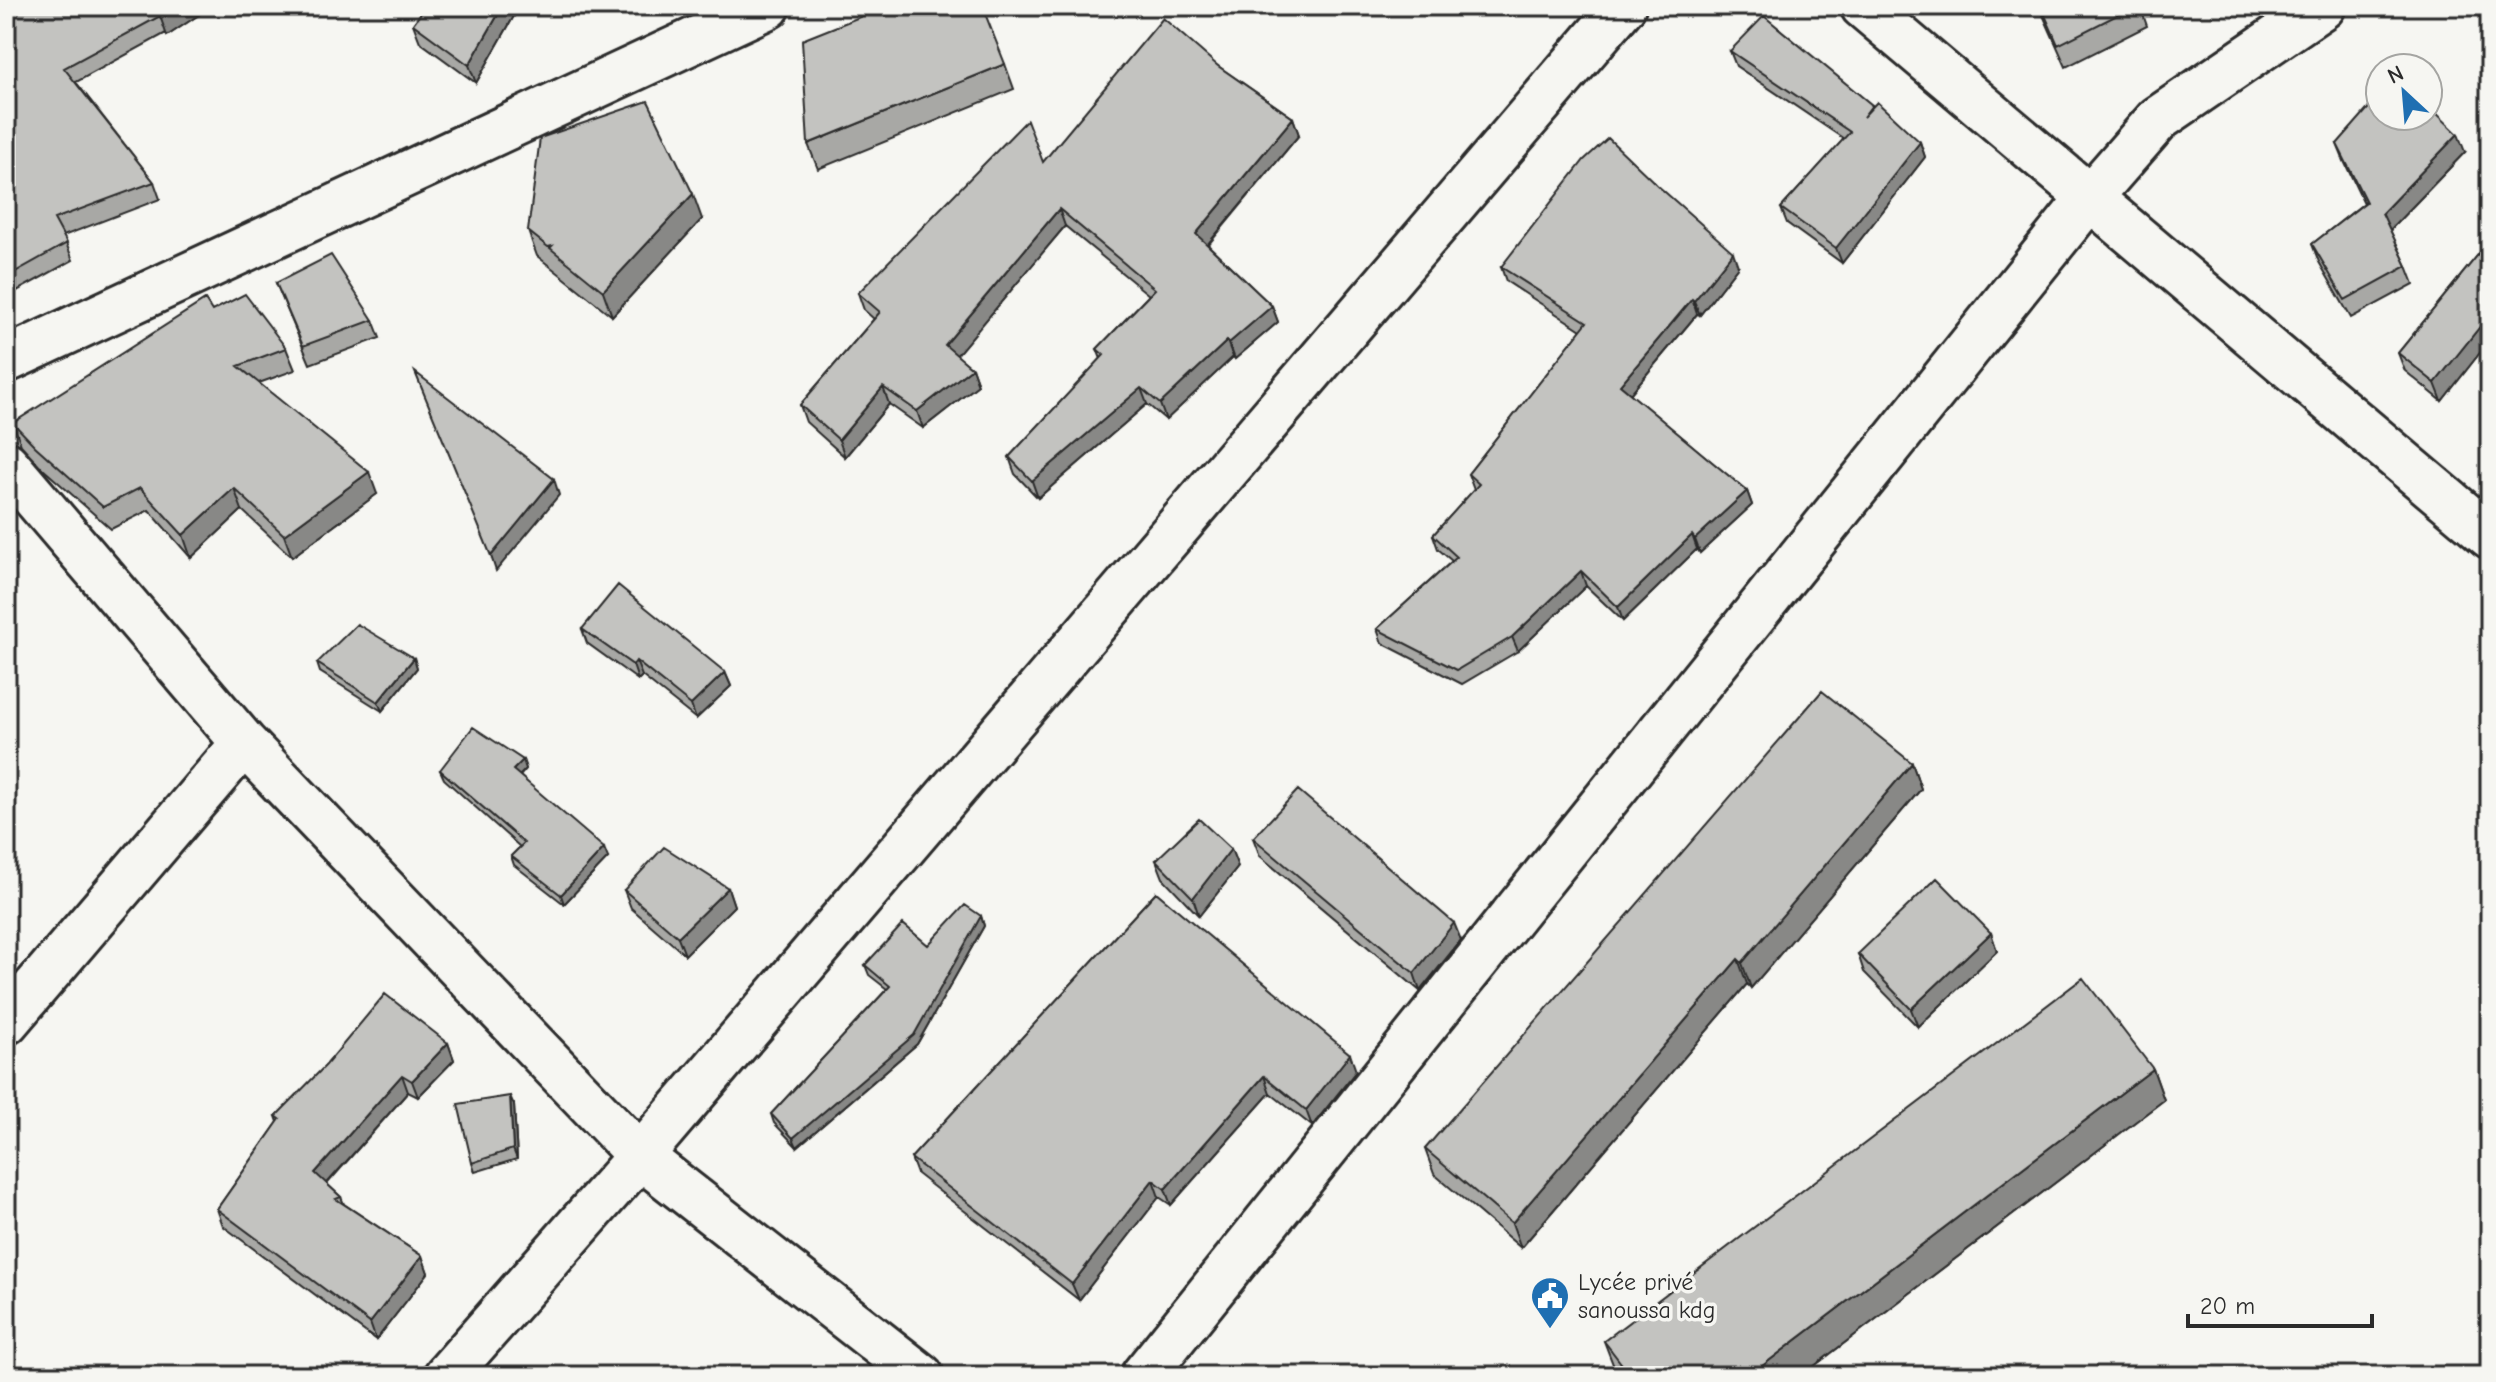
<svg xmlns="http://www.w3.org/2000/svg" width="2496" height="1382" font-family="'Comic Neue',sans-serif">
  <style>
    .lines { fill: none; stroke-linecap: round; stroke-linejoin: round }
    .minor-casing { stroke: #2b2b2b; stroke-width: 50 }
    .minor { stroke: #f6f6f2; stroke-width: 44 }
    .wall { fill: #a8a8a5; stroke: #2b2b2b; stroke-width: 2 }
    .shaded-wall { fill: #888886; stroke: #2b2b2b; stroke-width: 2 }
    .building { fill: #c3c3c0; stroke: #2b2b2b; stroke-width: 2 }
    .labels { text-anchor: middle; stroke-width: 7; stroke-linejoin: round; paint-order: stroke }
    .poi-label { font-size: 24px; fill: #2b2b2b; stroke: #f6f6f2; text-anchor: start }
  </style>
  <rect width="100%" height="100%" fill="#f6f6f2"/>
  <filter id="ink" filterUnits="userSpaceOnUse"><feTurbulence type="fractalNoise" baseFrequency=".0125" numOctaves="2"/><feDisplacementMap in="SourceGraphic" scale="16" xChannelSelector="R" yChannelSelector="G"/><feConvolveMatrix kernelMatrix="1 2 1 2 8 2 1 2 1" color-interpolation-filters="sRGB"/></filter>
  <g filter="url(#ink)">
    <g class="lines">
      <!-- minor casing -->
      <g class="minor-casing">
        <path id="minor" d="M1863,6L2490,536
          M6,360L768,6
          M6,464L244,743L640,1156L921,1376
          M6,1022L244,743
          M446,1376L640,1156L1623,6
          M1143,1376L2089,198L2158,119L2323,6"/>
      </g>
      <!-- minor -->
      <use href="#minor" class="minor"/>
    </g>
    <!-- wall -->
    <path class="wall" d="M6,6H212L167,36L166,33L76,82L154,182L160,199L63,236L73,260L6,297Z
      M426,6H517L518,9L476,83L420,42L413,24Z
      M2039,6H2140L2147,26L2066,67Z
      M1730,51L1873,106L1920,142L1925,157L1842,263L1787,223L1781,208L1844,139L1736,66Z
      M1005,64L1014,89L818,169L808,144Z
      M1218,66L1293,118L1299,135L1208,245L1272,306L1278,322L1235,359L1233,357L1166,420L1147,404L1038,498L1015,474L1009,457L1101,359L1097,349L1149,295L1065,226L956,355L972,368L978,385L923,428L889,404L845,457L806,422L800,405L874,319L864,310L858,293Z
      M2337,144L2465,152L2390,230L2407,266L2414,284L2351,318L2319,262L2312,244L2364,203L2344,161Z
      M702,219L612,316L537,256L528,231Z
      M2490,240V340L2442,401L2405,371L2398,353Z
      M1738,266L1700,315L1697,314L1630,394L1747,491L1752,505L1700,553L1697,549L1623,621L1586,586L1518,651L1462,684L1382,643L1377,629L1452,561L1438,549L1433,535L1474,490L1468,474L1581,330L1506,281L1501,267Z
      M276,283L373,320L380,338L310,364Z
      M212,311L286,348L295,370L259,383L377,494L292,557L242,510L191,558L149,510L111,529L43,469L21,445L13,423Z
      M582,629L725,672L731,686L696,719L642,676L638,680L587,643Z
      M414,658L417,668L382,711L320,672L317,663Z
      M523,760L526,769L520,776L608,858L564,904L514,865L511,856L520,847L444,779L440,770Z
      M1912,763L1921,789L1751,988L1747,984L1521,1248L1434,1174L1425,1149Z
      M1253,838L1461,940L1420,991L1260,856Z
      M1231,849L1238,867L1199,916L1163,878L1156,860Z
      M728,888L734,906L685,955L631,908L624,890Z
      M1156,892L1356,1071L1312,1126L1270,1093L1171,1205L1159,1197L1079,1300L917,1174L911,1158Z
      M981,916L984,926L917,1044L797,1147L774,1123L771,1114L887,989L869,975L865,965L928,945Z
      M1991,933L1997,951L1918,1027L1864,972L1858,954Z
      M448,1043L454,1060L418,1097L408,1092L327,1184L341,1197L344,1204L422,1256L428,1273L376,1340L223,1226L217,1209L278,1122L276,1116Z
      M2153,1069L2164,1100L1801,1376H1618L1616,1372L1604,1341Z
      M514,1105L517,1159L475,1172L472,1163Z"/>
    <!-- shaded-wall -->
    <path class="shaded-wall" d="M180,6H212L167,36L161,19Z
      M503,6H517L518,9L476,83L469,65Z
      M1293,118L1299,135L1202,251L1196,234Z
      M2458,134L2465,152L2389,231L2382,213Z
      M1920,142L1925,157L1842,263L1836,248Z
      M693,194L702,219L612,316L603,291Z
      M1059,209L1065,226L951,362L945,345Z
      M1733,252L1738,266L1700,315L1694,301Z
      M1692,299L1697,314L1625,400L1620,385Z
      M1272,306L1278,322L1235,359L1229,343Z
      M2490,314V340L2442,401L2435,383Z
      M1227,341L1233,357L1166,420L1160,404Z
      M972,368L978,385L923,428L917,411Z
      M883,387L889,404L845,457L839,440Z
      M1141,388L1147,404L1038,498L1032,481Z
      M369,472L377,494L292,557L284,535Z
      M554,479L559,495L496,571L491,556Z
      M234,488L242,510L191,558L183,535Z
      M1747,491L1752,505L1700,553L1695,539Z
      M1692,535L1697,549L1623,621L1618,607Z
      M1581,571L1586,586L1518,651L1512,637Z
      M414,658L417,668L382,711L378,702Z
      M636,661L642,676L638,680L633,665Z
      M725,672L731,686L696,719L691,705Z
      M523,760L526,769L516,779L513,770Z
      M1912,763L1921,789L1751,988L1742,963Z
      M604,848L608,858L564,904L561,895Z
      M1231,849L1238,867L1199,916L1193,898Z
      M728,888L734,906L685,955L678,937Z
      M981,916L984,926L917,1044L797,1147L793,1138Z
      M1454,923L1461,940L1420,991L1414,973Z
      M1991,933L1997,951L1918,1027L1911,1009Z
      M1738,959L1747,984L1521,1248L1512,1223Z
      M448,1043L454,1060L418,1097L412,1081Z
      M1350,1054L1356,1071L1312,1126L1306,1110Z
      M2153,1069L2164,1100L1801,1376H1749Z
      M402,1075L408,1092L321,1190L315,1173Z
      M1264,1076L1270,1093L1171,1205L1165,1189Z
      M510,1096L514,1105L517,1159L513,1149Z
      M1153,1180L1159,1197L1079,1300L1072,1284Z
      M422,1256L428,1273L376,1340L370,1323Z"/>
    <!-- building -->
    <path class="building" d="M6,6H180L161,19L160,16L64,68L154,182L54,219L67,243L6,277Z
      M426,6H503L469,65L413,24Z
      M887,6H982L1005,64L808,144L802,40Z
      M2041,6H2135L2058,45Z
      M1764,16L1872,105L1863,117L1877,102L1920,142L1836,248L1781,208L1850,132L1730,51Z
      M1163,18L1218,66L1293,118L1196,234L1272,306L1229,343L1227,341L1160,404L1141,388L1032,481L1009,457L1104,355L1097,349L1155,289L1059,209L945,345L972,368L917,411L883,387L839,440L800,405L880,312L858,293L1027,120L1043,162Z
      M2380,95V116H2428V105L2458,134L2382,213L2407,266L2345,300L2312,244L2366,202L2337,144Z
      M648,101L693,194L603,291L550,248L552,246L548,247L528,231L540,138Z
      M1608,138L1657,185L1733,252L1694,301L1692,299L1620,385L1747,491L1695,539L1692,535L1618,607L1581,571L1512,637L1457,670L1377,629L1457,557L1433,535L1479,484L1468,474L1587,322L1501,267L1584,160Z
      M2490,240V314L2435,383L2398,353Z
      M331,255L373,320L303,346L276,283Z
      M245,294L286,348L238,366L369,472L284,535L234,488L183,535L140,488L103,507L35,446L13,423L205,300L212,311Z
      M415,372L554,479L491,556Z
      M618,585L725,672L691,705L636,661L633,665L582,629Z
      M357,624L414,658L378,702L317,663Z
      M1822,691L1912,763L1742,963L1738,959L1512,1223L1425,1149Z
      M473,727L523,760L513,770L604,848L561,895L511,856L524,843L440,770Z
      M1298,790L1454,923L1414,973L1253,838Z
      M1199,819L1231,849L1193,898L1156,860Z
      M664,847L728,888L678,937L624,890Z
      M1937,878L1991,933L1911,1009L1858,954Z
      M1156,892L1350,1054L1306,1110L1264,1076L1165,1189L1153,1180L1072,1284L911,1158Z
      M965,905L981,916L914,1035L793,1138L771,1114L890,986L865,965L903,924L928,945Z
      M2083,978L2153,1069L1749,1376H1631L1604,1341Z
      M385,994L448,1043L412,1081L402,1075L315,1173L341,1197L336,1199L422,1256L370,1323L217,1209L280,1119L276,1116L326,1065Z
      M510,1096L513,1149L472,1163L458,1104Z"/>
  </g>
  <!-- icons -->
  <defs>
    <g id="civic-pin" transform="scale(2)"><path d="M0 17L-7.5 6A9.5 9.5 0 1 1 7.5 6Z" fill="#1f6fb2" stroke="#f6f6f2"/><path d="M-.6-6.5H3V-4.5H.6V-3L4-1V1h2V6H-6V1h2V-1L-.6-3ZM-1.2 2.5V6h2.4V2.5Z" fill="#fff"/></g>
  </defs>
  <g fill-rule="evenodd">
    <use href="#civic-pin" x="1550" y="1296"/>
  </g>
  <g class="labels">
    <!-- poi labels -->
    <g class="poi-label">
      <text x="1578" y="1290">Lycée privé<tspan x="1578" dy="28">sanoussa kdg</tspan></text>
    </g>
  </g>
  <!-- margin -->
  <rect width="2496" height="1382" fill="none" stroke="#f6f6f2" stroke-width="32"/>
  <rect x="16" y="16" width="2464" height="1350" fill="none" stroke="#2b2b2b" stroke-width="3" filter="url(#ink)"/>
  <!-- north arrow -->
  <g transform="translate(2404 92) rotate(334)"><circle r="38" fill="#f6f6f2" stroke="#a5a5a2" stroke-width="2"/>
  <path d="M0-6L14 30L0 20L-14 30Z" fill="#1f6fb2"/>
  <text y="-12" font-size="22" font-weight="bold" text-anchor="middle" fill="#2b2b2b">N</text>
  </g>
  <!-- scale -->
  <path d="M2188 1314v12h184v-12" fill="none" stroke="#2b2b2b" stroke-width="4"/>
  <text x="2200" y="1314" font-size="24" fill="#2b2b2b" stroke="#f6f6f2" stroke-width="6" paint-order="stroke">20 m</text>
</svg>
